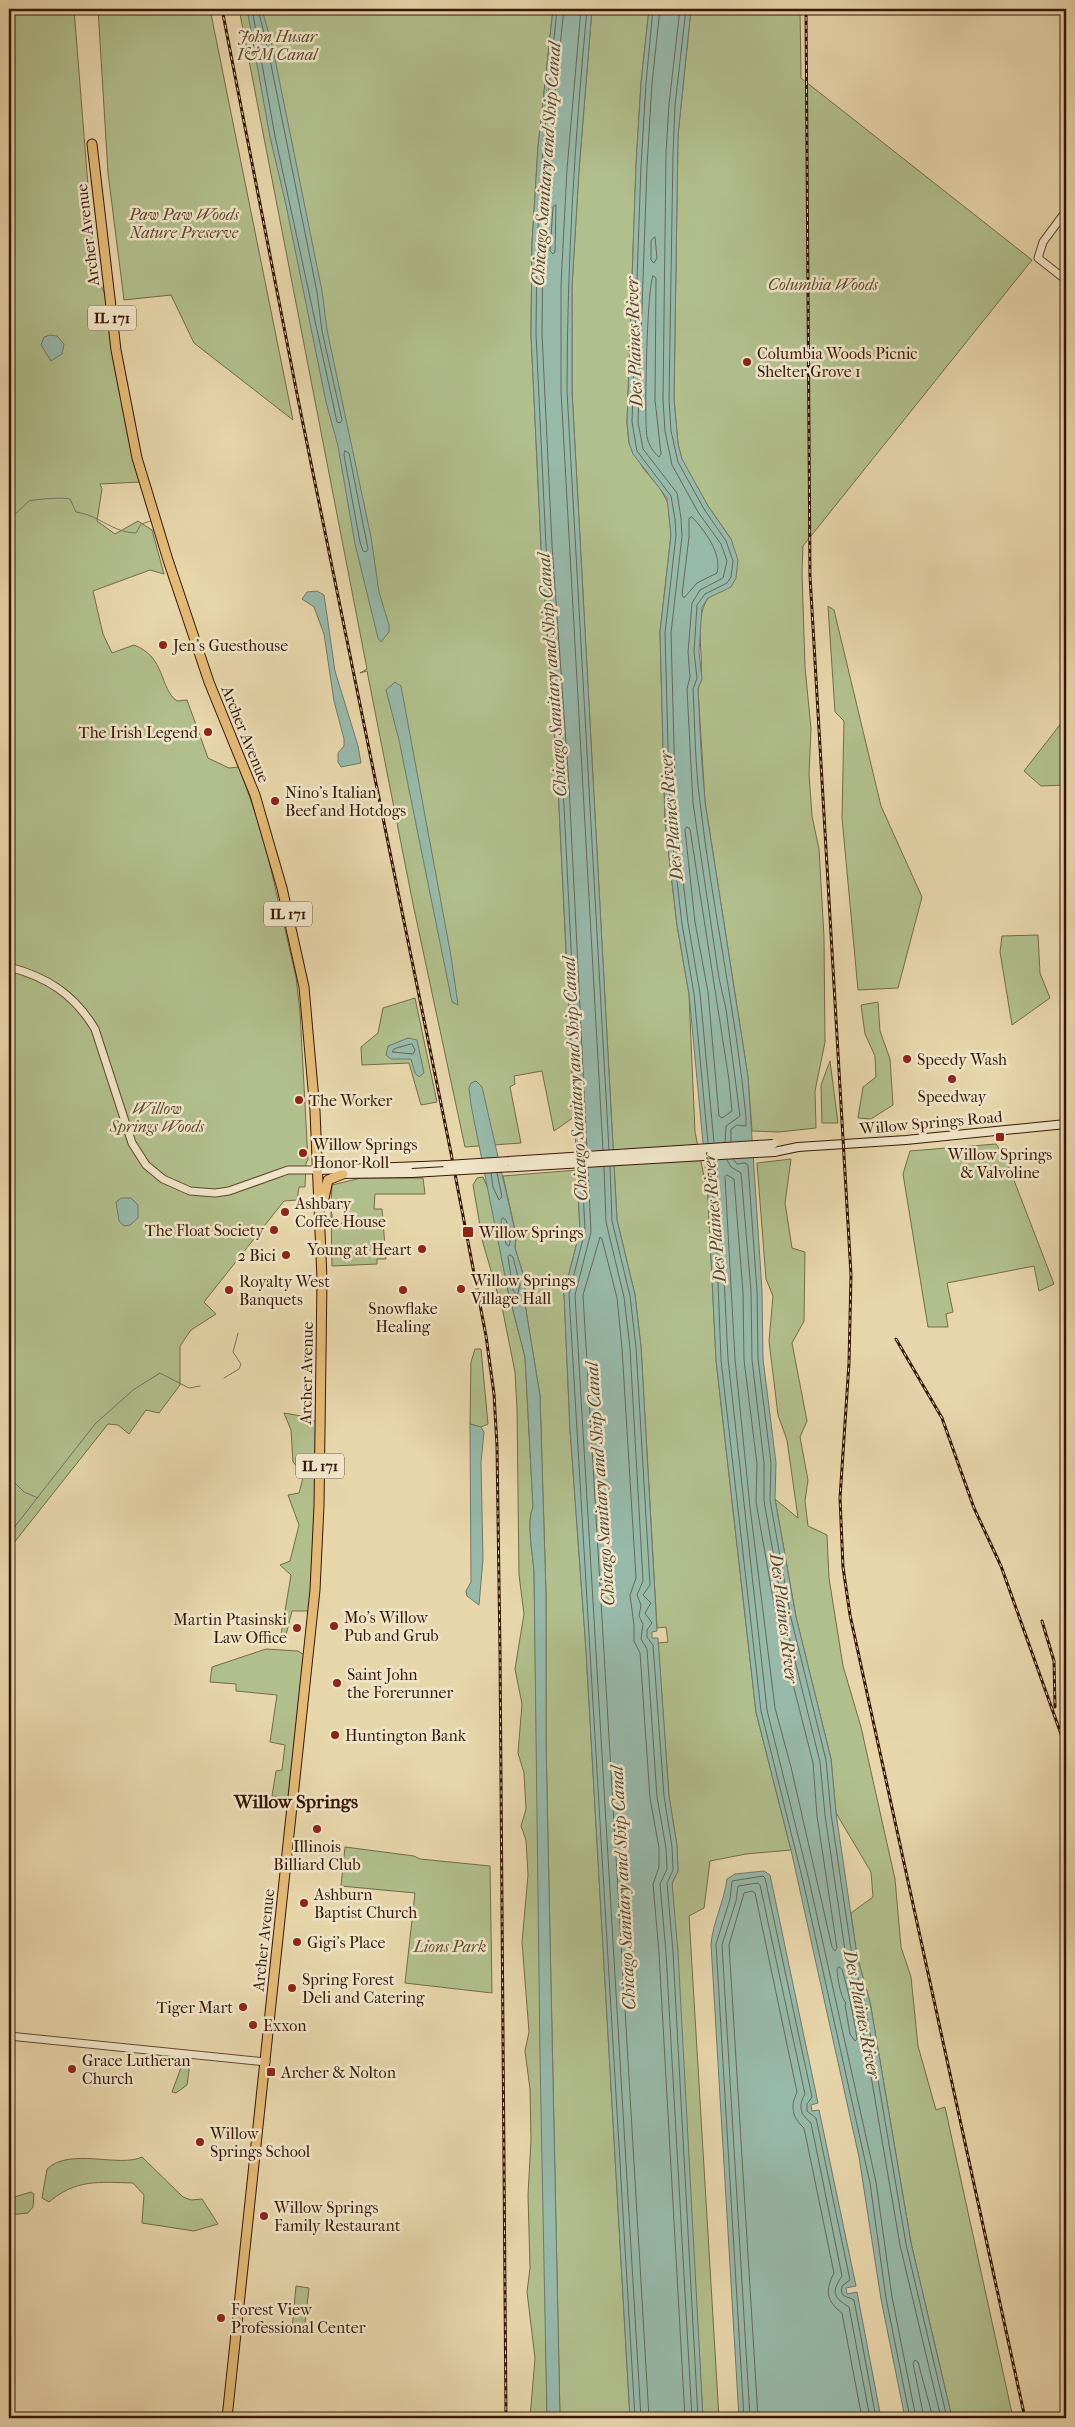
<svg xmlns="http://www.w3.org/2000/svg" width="1075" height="2427" font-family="'IM FELL French Canon',serif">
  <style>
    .green { fill: #b1bf8c; stroke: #746b48 }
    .water { fill: #97b9aa; stroke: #717868 }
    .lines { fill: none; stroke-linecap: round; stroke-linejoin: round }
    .shore { stroke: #676857; stroke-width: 1 }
    .stream { stroke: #717868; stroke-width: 1 }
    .tertiary-casing { stroke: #63472e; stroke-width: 9 }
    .secondary-casing { stroke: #371704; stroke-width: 10 }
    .primary-casing { stroke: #371704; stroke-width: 11 }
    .tertiary { stroke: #f0e4c8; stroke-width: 7 }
    .secondary { stroke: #f0e4c8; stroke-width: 8 }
    .primary { stroke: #e4bb76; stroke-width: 9 }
    .rail-casing { stroke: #371704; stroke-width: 3 }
    .rail { stroke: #f0e4c8; stroke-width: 1; stroke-dasharray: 4; stroke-linecap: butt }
    .secondary-bridge-casing { stroke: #371704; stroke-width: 10; stroke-linecap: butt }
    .secondary-bridge { stroke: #f0e4c8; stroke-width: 8 }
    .poi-dot { fill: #8f2418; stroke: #f0e4c8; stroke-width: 2 }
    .labels { text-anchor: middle; stroke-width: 5; stroke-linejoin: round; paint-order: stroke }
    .shield { fill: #f0e4c8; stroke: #6e543f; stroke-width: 1 }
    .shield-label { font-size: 15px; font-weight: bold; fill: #371704 }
    .park-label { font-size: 16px; font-style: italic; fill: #5c492d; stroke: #f0e4c8 }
    .street-label { font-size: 16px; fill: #371704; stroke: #f0e4c8 }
    .poi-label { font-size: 16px; fill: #371704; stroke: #f0e4c8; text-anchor: start }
    .water-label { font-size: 18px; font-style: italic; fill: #544836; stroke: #f0e4c8 }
    .quarter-label { font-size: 19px; font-weight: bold; fill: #371704; stroke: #f0e4c8 }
  </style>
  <rect width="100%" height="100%" fill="#e8d6ab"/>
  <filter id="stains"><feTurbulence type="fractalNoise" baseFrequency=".004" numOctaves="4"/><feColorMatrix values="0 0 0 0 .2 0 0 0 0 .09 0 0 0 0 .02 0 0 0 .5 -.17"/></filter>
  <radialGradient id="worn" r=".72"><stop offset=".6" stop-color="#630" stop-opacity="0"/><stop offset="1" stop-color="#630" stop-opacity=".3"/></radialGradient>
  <!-- green -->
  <path class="green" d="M9,9H74L95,274L107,298L141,482L100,484L102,489L97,521L115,534L138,521L152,530L164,574L150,570L93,591L103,634L112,653L134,645C166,657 159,688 177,701L187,700L208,758L229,768L239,767L263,835L296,977L300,1012L308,1160L306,1163L305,1187H299L297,1200L284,1201L204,1302L216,1314L191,1330L180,1346V1385L159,1413L146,1410L129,1434L118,1425L108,1424L9,1549Z
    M98,9H210L293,420L194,343L171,295L124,300L108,173Z
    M239,9H553L538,147L532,243L531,334L541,546L558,786L574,1117L554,1131L542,1071L514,1076L515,1084L510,1087L521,1143L465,1147L413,904L367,671L360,673L367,669Z
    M592,9H649L641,83L636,165L627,423L629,443L643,468L660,488L668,503L671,535L660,632L665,822L677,925L689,994L695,1132L708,1196L716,1360L756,1712L791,1850L746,1854L710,1861L704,1908L689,1916L719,2418H703L672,1883L678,1871L677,1846L669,1796L658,1643L668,1642L666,1627L657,1628L641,1347L635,1295L617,1220L572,391V286L579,170Z
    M691,9H800L801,78L1032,260L803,546L802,572L805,667L811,729L809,774L812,816L819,849L824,937L825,1042L815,1091L816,1128L779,1132L752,1131L748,1077L705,802L698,689C708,661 691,624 708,598L731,539L708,506L682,460L678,444L674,399L678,135Z
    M828,606L834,610L881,806L922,897L898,988L858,990L842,818L844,721L835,712Z
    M1066,717V785L1041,786L1024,771Z
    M1038,935L1040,973L1050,998L1012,1025L1000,952L1002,936Z
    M415,998L437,1102L421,1105L409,1063L362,1065L361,1047L378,1033L383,1008Z
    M878,1002L880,1031L890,1059L893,1105L871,1119L858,1118L863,1087L876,1077L875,1056L865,1034L861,1005Z
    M830,1061L838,1123H822L821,1085Z
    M996,1144L1005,1157L1054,1284L1039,1291L1034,1266L947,1283L953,1312L946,1314L948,1327H928L903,1174L910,1151Z
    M791,1159L785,1203L792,1248L805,1252L804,1321L792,1343L807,1421L800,1437L808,1480L805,1501L808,1526L827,1535L829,1578L843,1666L861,1727L895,1879L901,1947L911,1977L918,2046L936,2110L945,2107L1013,2418H952L911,2243L870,2002L857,1956L851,1913L873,1897L871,1872L836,1813L831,1759L796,1617L775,1499L798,1518L787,1440L778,1415L769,1341L773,1296L766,1279L757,1163Z
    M577,1170L580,1231L564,1293L570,1429L586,1650L630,2418H560L546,1742V1594L540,1396L524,1298L526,1284L515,1248L516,1235L503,1176Z
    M483,1177L490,1193L508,1291L525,1357L533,1507C526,1521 533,1555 534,1572L547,2418H530L535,2358L527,2292L530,2268L528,2195L531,2140L530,2089L525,2051L529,2032L522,1942L528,1875L526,1840L521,1826L526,1809L524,1773L518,1753L522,1704L515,1669L524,1614L519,1575L517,1409L515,1372L503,1312L483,1243L473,1185L477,1178Z
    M361,1178H423L425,1194H375L374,1209H382L386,1259H377V1264L332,1266L331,1209L334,1228H337V1223H343L342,1205H331L332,1185Z
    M475,1349H481L488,1424L481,1427L470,1424L471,1362Z
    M284,1413L307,1417L318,1423L317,1522L309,1611H292L286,1635H281L291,1575L280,1565L290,1561L299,1525L288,1495L299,1493L304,1474L293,1462L291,1430Z
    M266,1649L298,1651L306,1656L291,1798L272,1796L276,1771L282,1770L285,1745L270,1742L277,1695L236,1691V1684L210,1682L212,1667Z
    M345,1847L414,1856L420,1859L490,1866L492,1993L405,1983L415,1893L341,1886Z
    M183,2062L190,2063L187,2085L176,2093L172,2092Z
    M142,2157L183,2197L191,2200L202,2199L218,2224L194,2231L142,2223L144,2195L133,2183C99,2182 76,2179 49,2202L42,2198L47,2169C70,2147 119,2168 142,2157Z
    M31,2192L34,2194L33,2207L28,2213L9,2215V2196L14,2197Z
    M296,2286L309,2288L304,2331L292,2330Z"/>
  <!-- water -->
  <path class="water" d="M247,9H262L273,49L322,291L327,330L371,537L379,592L389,625V632L381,642L378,638L355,544L338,446L326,402L286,205L270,137Z
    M553,9H592L579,170L572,286V391L617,1220L635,1295L641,1347L657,1631L652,1632V1638H658L669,1796L677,1846L678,1871L672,1883L678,1952L703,2418H630L586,1650L570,1429L564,1293L580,1231L558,786L541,546L531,334L532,243L538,147Z
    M649,9H691L678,135L674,399L678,444L682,459L708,506L731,539L738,560L736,578L731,587L708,598L702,607L699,652L702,679L698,689L701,750L705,802L748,1077L762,1291L763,1359L776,1463L775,1499L796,1617L831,1759L836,1813L857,1956L870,2002L911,2243L952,2418H905L881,2299L859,2157L791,1850L756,1712L716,1360L708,1196L689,994L677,925L665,822L660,632L671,535L667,498L633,454L629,443L627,423L636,165L641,83Z
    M50,335L57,336L64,344L62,354L51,361L41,345L44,337Z
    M317,591L324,595L335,671L358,746L361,763L341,767L338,762V753L344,746V739L334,701L324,634L314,607L302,599L307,592Z
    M395,682L401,686L451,956L458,1005L452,1002L399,740L386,690Z
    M408,1038L417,1040L424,1073L419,1077L415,1073L411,1059H391L386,1055L388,1046Z
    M476,1081L482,1087L516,1235L515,1248L526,1284L524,1298L540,1396L546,1594V1742L560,2418H547L540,2057L534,1572C533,1555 526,1521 533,1507L525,1357L508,1291L471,1105L469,1088L471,1083Z
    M121,1198H131L138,1205V1218L130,1225L124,1226L119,1221L116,1202Z
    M470,1424L481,1427L484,1432L481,1462L483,1559L479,1605L467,1596L466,1591L471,1582Z
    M764,1871L770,1875L818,2103L811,2105L812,2111L819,2110L856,2286L846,2288L847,2294L857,2292L881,2418H739L711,1944C713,1922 724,1902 727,1879L735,1874Z"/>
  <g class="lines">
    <!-- shore -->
    <path class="shore" d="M252,9L275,136L337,422L340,423L342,420L322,331L317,292L268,50L258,9
      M557,9L543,148L537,243L536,334L546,546L563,785L581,1151
      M564,9L549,148L543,243L542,334L552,545L569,785L587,1151
      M581,9L567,169L561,285V391L603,1150
      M587,9C575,136 567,263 567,391L609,1150
      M653,9L646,83L641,166L632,422L637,451L671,496L675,519L676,535L665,633L670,821L682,924L694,994L708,1143
      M660,9L652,83L647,166L638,422L643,449L677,493L681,518L682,536L671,633L676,821L688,923L700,993L714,1143
      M680,9L669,104L666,154L663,400L665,431L672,465L698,512L721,544L727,561L723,578L700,590L692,603L688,652L690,677L687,689L693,803L719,978L726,1009L740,1116L726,1126L725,1142
      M686,9L675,105L673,154L669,400L671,431L678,462L704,509L726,541L733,561L731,577L727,583L705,594L697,605L694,652L697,678L693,689C695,727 695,765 700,802C712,908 736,1011 746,1117V1126L737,1125L731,1129V1142
      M556,205L555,252L553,254L550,251L553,207Z
      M655,237L657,258L654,263L651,260V241Z
      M653,276L656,278L655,400L661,454L659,457C653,452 649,445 647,437C644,420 647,285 653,276Z
      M345,451L349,453L368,549L366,552L363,551L360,542L344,455Z
      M692,517C705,531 722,553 717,573L697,583L684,598L682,595L689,537V519Z
      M687,827L690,829L729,1080L732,1111L722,1118L719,1116L708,992L695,922L685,830Z
      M412,1044L415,1050L413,1054L392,1052L394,1049Z
      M733,1159L737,1164L745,1163L748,1165L757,1291L758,1359L771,1463L770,1500L791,1618L826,1760L831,1814L852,1956L865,2004L906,2244L947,2418
      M716,1160L723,1256L728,1359L767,1710L809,1880L876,2182L892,2297L916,2418
      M727,1160L731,1167L741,1173L751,1291L752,1360L764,1463V1501L785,1620L820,1762L825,1815L846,1957L859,2006L900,2245L941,2418
      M710,1161L717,1256L721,1360L761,1711L803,1881L870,2183L886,2298L910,2418
      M604,1167L606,1222L624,1297L630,1348L643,1581L637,1595L641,1605L639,1616L643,1624L641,1639L647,1649L657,1797L666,1848L667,1869L660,1884L666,1953L692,2418
      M610,1167L612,1221L630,1296L636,1347L650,1585L643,1595L651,1603L645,1613L652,1623L647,1630V1637L653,1645L664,1796L672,1847L673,1870L667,1883L673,1952L698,2418
      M582,1168L585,1231L569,1294L635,2418
      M588,1168L591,1232L575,1295L641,2418
      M491,1173L493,1187L499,1200L502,1197L497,1173
      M727,1175L734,1179L743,1292L744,1360L757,1464L756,1502L777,1621L813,1763L817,1816L837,1948L835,1951L832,1947L791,1767L775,1708L750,1507L735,1359L725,1177Z
      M503,1218L506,1220L511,1237L509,1246L506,1244L501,1221Z
      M510,1255L513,1257L520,1285L517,1296L513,1290L508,1257Z
      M839,1967L842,1969C849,1994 853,2013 857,2039L855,2041L850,2034L845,2005L846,2003C840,1996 838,1979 837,1970Z
      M649,2418L583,1295L600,1237L602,1239L617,1298L622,1348L636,1578L630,1595L634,1625V1641L640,1653L650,1798L659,1848V1867L653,1884L659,1953L685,2418
      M744,2418L716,1944L730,1899L732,1881L763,1876L765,1878L812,2097L807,2104V2111L816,2118L850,2280L842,2286C839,2298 848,2296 854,2300L876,2418
      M750,2418L722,1945L736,1901L738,1886L758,1883L760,1885L805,2094C798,2106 800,2114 811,2123L842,2276C832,2291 832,2297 849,2307L870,2418
      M758,2418L729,1945L744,1893L752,1891L755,1893L797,2092C790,2107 792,2117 804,2128L834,2273C825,2290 826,2301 842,2313L862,2418
      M924,2418L913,2363L915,2360L918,2362L933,2418"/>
    <!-- stream -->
    <path class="stream" d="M9,520L29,501C37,499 64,497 70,499L76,512C99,515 113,533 136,533L141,524L151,521
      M224,1378L239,1369L241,1364L233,1352L238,1333
      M9,1477L24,1492L38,1498
      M9,1534L95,1424L133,1390L160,1373L189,1388L200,1386"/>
    <!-- tertiary casing -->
    <g class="tertiary-casing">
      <path id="tertiary" d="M1066,211L1043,242L1038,258L1066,280
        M9,967C47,977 74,994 95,1029L132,1143L146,1165L163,1179L190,1191L215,1193L229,1191L288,1170H318
        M9,2036L266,2062"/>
    </g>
    <!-- secondary casing -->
    <g class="secondary-casing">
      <path id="secondary" d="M774,1152L798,1147L906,1140L1066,1124
        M318,1170L447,1165
        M339,1174L412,1173"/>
    </g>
    <!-- primary casing -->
    <g class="primary-casing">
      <path id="primary" d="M92,144L116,350L137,458L168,560L209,682L255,795L282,888L304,987L315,1111L322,1279L319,1506L315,1590L227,2418
        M323,1203L328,1180L343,1174"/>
    </g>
    <!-- tertiary -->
    <use href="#tertiary" class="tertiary"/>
    <!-- secondary -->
    <use href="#secondary" class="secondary"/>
    <!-- primary -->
    <use href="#primary" class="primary"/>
    <!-- rail casing -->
    <g class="rail-casing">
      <path id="rail" d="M222,9L298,399L451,1153L486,1336L494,1394L497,1446L500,1652L506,2418
        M806,9L810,576L851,1275L849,1363L840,1498L843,1567L850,1615L1025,2418
        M896,1339L942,1418L974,1508L1001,1566L1066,1748
        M1042,1621L1054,1661L1055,1707"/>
    </g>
    <!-- rail -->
    <use href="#rail" class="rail"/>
    <!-- secondary-bridge casing -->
    <g class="secondary-bridge-casing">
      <path id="secondary-bridge" d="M447,1165L773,1144
        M412,1173L774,1152"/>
    </g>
    <!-- secondary-bridge -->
    <use href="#secondary-bridge" class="secondary-bridge"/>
  </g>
  <!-- markers -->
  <g class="poi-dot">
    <circle cx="747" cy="362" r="5"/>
    <circle cx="163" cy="645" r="5"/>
    <circle cx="208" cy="732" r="5"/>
    <circle cx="275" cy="801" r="5"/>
    <circle cx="907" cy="1059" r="5"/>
    <circle cx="952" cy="1079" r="5"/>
    <circle cx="299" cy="1100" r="5"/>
    <rect x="995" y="1132" width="10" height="10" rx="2.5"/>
    <circle cx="303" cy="1153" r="5"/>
    <circle cx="285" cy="1212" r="5"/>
    <circle cx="274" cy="1230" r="5"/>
    <rect x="462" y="1226" width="12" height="12" rx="2.5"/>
    <circle cx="422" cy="1249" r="5"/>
    <circle cx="286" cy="1255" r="5"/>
    <circle cx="461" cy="1289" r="5"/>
    <circle cx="229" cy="1290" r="5"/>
    <circle cx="403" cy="1290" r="5"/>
    <circle cx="334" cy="1626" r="5"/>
    <circle cx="297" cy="1628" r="5"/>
    <circle cx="337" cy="1683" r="5"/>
    <circle cx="335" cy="1735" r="5"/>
    <circle cx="317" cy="1829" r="5"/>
    <circle cx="304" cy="1903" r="5"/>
    <circle cx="297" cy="1942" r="5"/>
    <circle cx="292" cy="1988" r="5"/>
    <circle cx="243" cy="2007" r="5"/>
    <circle cx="253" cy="2025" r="5"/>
    <circle cx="72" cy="2069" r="5"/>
    <rect x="266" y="2067" width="10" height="10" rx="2.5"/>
    <circle cx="200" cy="2142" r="5"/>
    <circle cx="264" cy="2216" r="5"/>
    <circle cx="221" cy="2318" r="5"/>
  </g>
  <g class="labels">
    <!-- shield labels -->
    <g class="shield">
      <rect x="88" y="305.5" width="48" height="25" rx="4"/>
      <rect x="264" y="901.5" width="48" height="25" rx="4"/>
      <rect x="296" y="1453.5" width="48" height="25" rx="4"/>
    </g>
    <g class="shield-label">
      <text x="112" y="323">IL 171</text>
      <text x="288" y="919">IL 171</text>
      <text x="320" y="1471">IL 171</text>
    </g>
    <!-- park labels -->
    <g class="park-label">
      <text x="277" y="42">John Husar<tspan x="277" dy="18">I&amp;M Canal</tspan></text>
      <text x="184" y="220">Paw Paw Woods<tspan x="184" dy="18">Nature Preserve</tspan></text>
      <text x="823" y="290">Columbia Woods</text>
      <text x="157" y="1114">Willow<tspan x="157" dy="18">Springs Woods</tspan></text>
      <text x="450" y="1952">Lions Park</text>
    </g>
    <!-- street labels -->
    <g class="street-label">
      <text transform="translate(87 235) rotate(-97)" y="6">Archer Avenue</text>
      <text transform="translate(246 734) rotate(68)" y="6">Archer Avenue</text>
      <text transform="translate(931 1122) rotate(-5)" y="6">Willow Springs Road</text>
      <text transform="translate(306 1373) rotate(-89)" y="6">Archer Avenue</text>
      <text transform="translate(263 1940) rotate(-84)" y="6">Archer Avenue</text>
    </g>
    <!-- poi labels -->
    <g class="poi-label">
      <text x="757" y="359">Columbia Woods Picnic<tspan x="757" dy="18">Shelter Grove 1</tspan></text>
      <text x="173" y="651">Jen's Guesthouse</text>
      <text x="198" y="738" text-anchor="end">The Irish Legend</text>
      <text x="285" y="798">Nino's Italian<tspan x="285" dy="18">Beef and Hotdogs</tspan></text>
      <text x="917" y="1065">Speedy Wash</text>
      <text x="952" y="1102" text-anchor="middle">Speedway</text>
      <text x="309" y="1106">The Worker</text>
      <text x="313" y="1150">Willow Springs<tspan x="313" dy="18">Honor Roll</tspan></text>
      <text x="1000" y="1160" text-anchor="middle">Willow Springs<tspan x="1000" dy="18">&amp; Valvoline</tspan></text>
      <text x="295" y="1209">Ashbary<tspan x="295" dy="18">Coffee House</tspan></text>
      <text x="264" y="1236" text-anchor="end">The Float Society</text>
      <text x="479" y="1238">Willow Springs</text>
      <text x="412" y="1255" text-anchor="end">Young at Heart</text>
      <text x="276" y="1261" text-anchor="end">2 Bici</text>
      <text x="471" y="1286">Willow Springs<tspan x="471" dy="18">Village Hall</tspan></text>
      <text x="239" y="1287">Royalty West<tspan x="239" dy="18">Banquets</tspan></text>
      <text x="403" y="1314" text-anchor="middle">Snowflake<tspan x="403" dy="18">Healing</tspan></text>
      <text x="344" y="1623">Mo's Willow<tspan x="344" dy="18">Pub and Grub</tspan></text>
      <text x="287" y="1625" text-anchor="end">Martin Ptasinski<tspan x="287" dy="18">Law Office</tspan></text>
      <text x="347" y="1680">Saint John<tspan x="347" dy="18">the Forerunner</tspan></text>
      <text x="345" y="1741">Huntington Bank</text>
      <text x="317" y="1852" text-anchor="middle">Illinois<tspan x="317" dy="18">Billiard Club</tspan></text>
      <text x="314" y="1900">Ashburn<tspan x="314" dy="18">Baptist Church</tspan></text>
      <text x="307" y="1948">Gigi's Place</text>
      <text x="302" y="1985">Spring Forest<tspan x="302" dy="18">Deli and Catering</tspan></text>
      <text x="233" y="2013" text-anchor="end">Tiger Mart</text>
      <text x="263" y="2031">Exxon</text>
      <text x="82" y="2066">Grace Lutheran<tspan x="82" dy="18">Church</tspan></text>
      <text x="281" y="2078">Archer &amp; Nolton</text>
      <text x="210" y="2139">Willow<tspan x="210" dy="18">Springs School</tspan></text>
      <text x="274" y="2213">Willow Springs<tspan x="274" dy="18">Family Restaurant</tspan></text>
      <text x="231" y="2315">Forest View<tspan x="231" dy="18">Professional Center</tspan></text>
    </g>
    <!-- water labels -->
    <g class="water-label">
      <text transform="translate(546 164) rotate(-86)" y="6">Chicago Sanitary and Ship Canal</text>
      <text transform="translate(634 342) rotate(-92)" y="6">Des Plaines River</text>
      <text transform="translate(552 675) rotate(-94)" y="6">Chicago Sanitary and Ship Canal</text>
      <text transform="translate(671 816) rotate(-95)" y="6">Des Plaines River</text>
      <text transform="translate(575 1079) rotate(-93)" y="6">Chicago Sanitary and Ship Canal</text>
      <text transform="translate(714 1218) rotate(-95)" y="6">Des Plaines River</text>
      <text transform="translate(600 1484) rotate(-94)" y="6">Chicago Sanitary and Ship Canal</text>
      <text transform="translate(784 1618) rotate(83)" y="6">Des Plaines River</text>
      <text transform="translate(623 1888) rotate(-93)" y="6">Chicago Sanitary and Ship Canal</text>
      <text transform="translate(862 2014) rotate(79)" y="6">Des Plaines River</text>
    </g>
    <!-- quarter labels -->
    <g class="quarter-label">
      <text x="296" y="1808">Willow Springs</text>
    </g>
  </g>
  <!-- margin -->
  <rect width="1075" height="2427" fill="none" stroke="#e8d6ab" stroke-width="30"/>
  <rect x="10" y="10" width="1055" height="2407" fill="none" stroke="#371704" stroke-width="2.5"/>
  <rect x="15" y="15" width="1045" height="2397" fill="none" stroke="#371704"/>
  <rect width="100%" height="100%" filter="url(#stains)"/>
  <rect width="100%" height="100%" fill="url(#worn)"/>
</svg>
